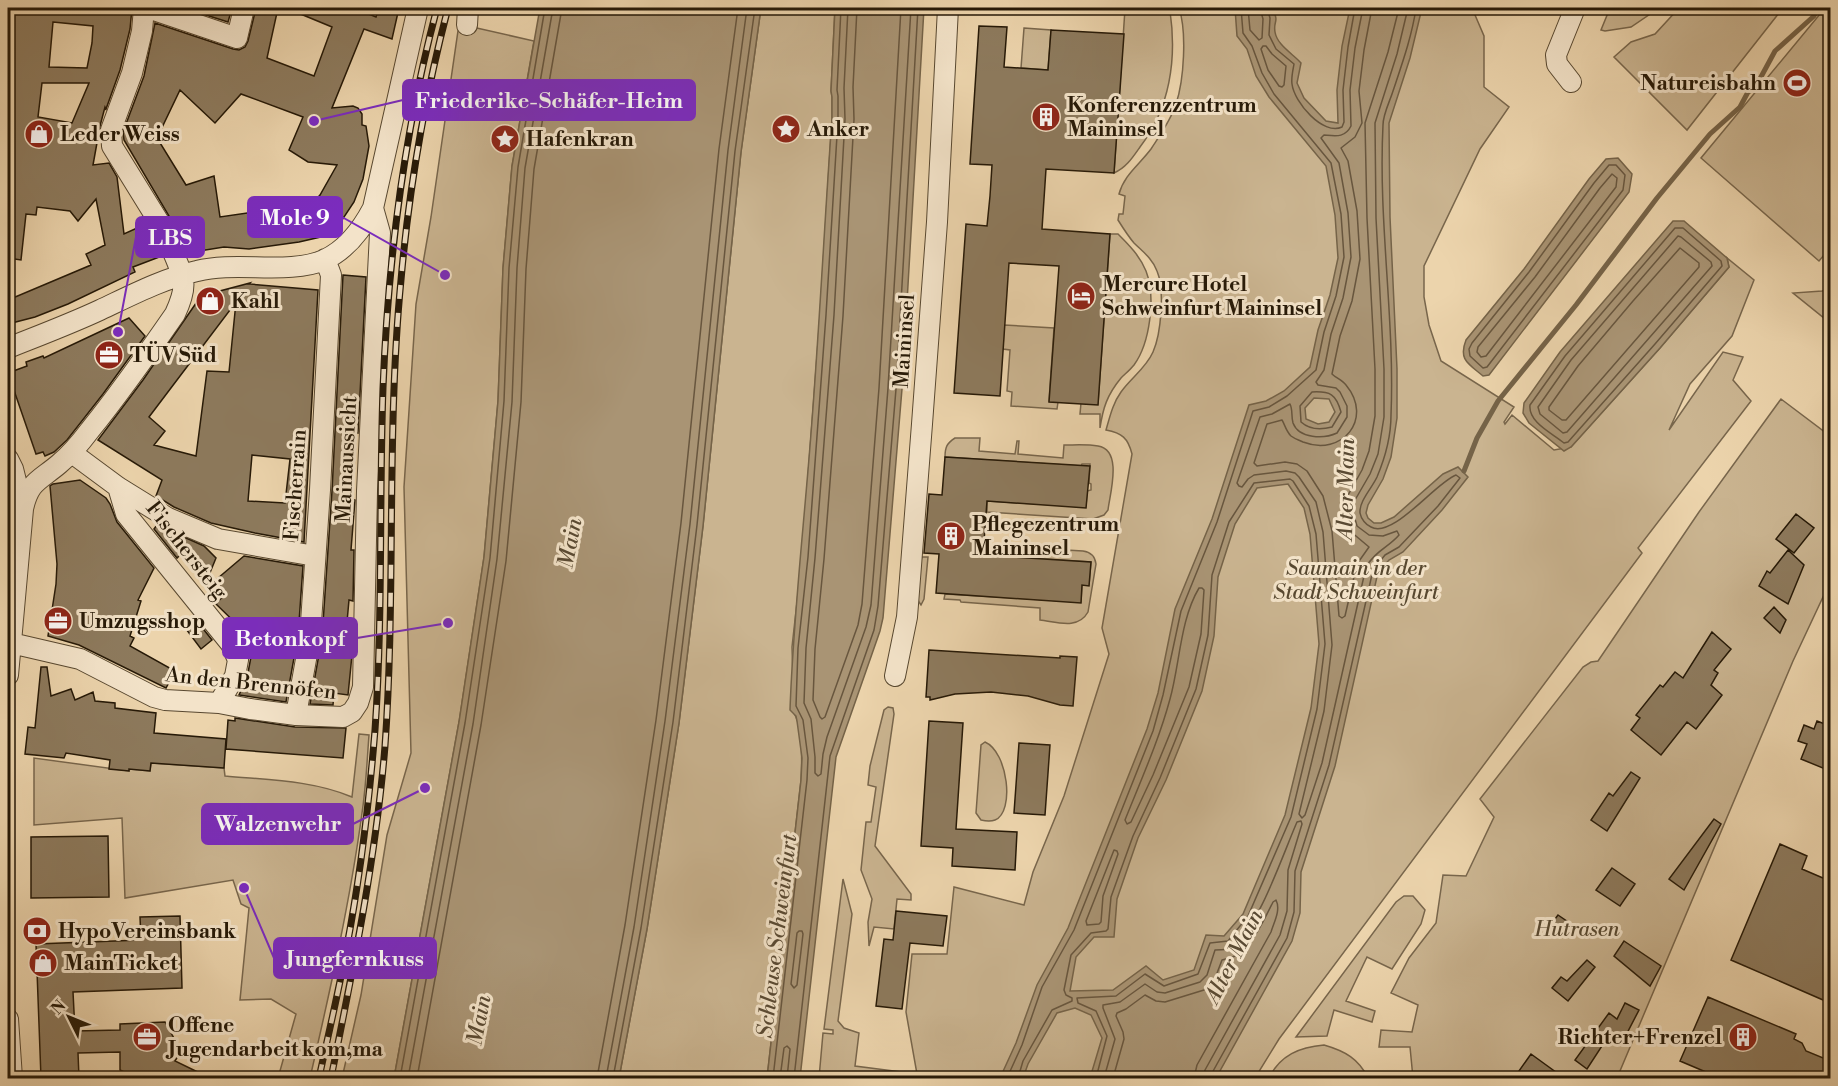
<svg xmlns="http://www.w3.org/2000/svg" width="1838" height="1086" font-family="'Libre Bodoni',serif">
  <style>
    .green { fill: #cab490; stroke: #78664c; stroke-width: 1.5 }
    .water { fill: #a99474; stroke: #756348; stroke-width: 1.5; fill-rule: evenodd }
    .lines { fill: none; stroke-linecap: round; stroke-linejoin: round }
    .shore { stroke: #68563e; stroke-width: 1.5 }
    .stream { stroke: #756348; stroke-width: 5 }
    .building { fill: #8d7a5d; stroke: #261907; stroke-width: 1.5; fill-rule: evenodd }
    .minor-tunnel { stroke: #c4af8b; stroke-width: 20; stroke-dasharray: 20 10; stroke-linecap: butt }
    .minor-casing { stroke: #584830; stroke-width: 22 }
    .minor { stroke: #f3e3c9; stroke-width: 20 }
    .rail-casing { stroke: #261907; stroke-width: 7 }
    .rail { stroke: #f3e3c9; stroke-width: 4.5; stroke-dasharray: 14; stroke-linecap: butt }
    .labels { text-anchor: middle; stroke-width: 6; stroke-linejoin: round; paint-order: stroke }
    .poi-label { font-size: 21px; font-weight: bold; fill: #261907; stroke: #f3e3c9; text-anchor: start }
    .street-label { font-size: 21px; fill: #261907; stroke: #f3e3c9 }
    .park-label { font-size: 21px; font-style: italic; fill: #574830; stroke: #f3e3c9 }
    .water-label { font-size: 22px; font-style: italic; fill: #5a4a33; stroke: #f3e3c9 }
    .leader { fill: none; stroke: #7b2cbf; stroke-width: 2 }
    .callout-dot { fill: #7b2cbf; stroke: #f3e3c9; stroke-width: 2 }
    .callout { fill: #7b2cbf; stroke: #7b2cbf; stroke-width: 2 }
    .callout-label { font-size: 22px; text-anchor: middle; font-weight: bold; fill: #fff }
  </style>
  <rect width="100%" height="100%" fill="#ecd4ac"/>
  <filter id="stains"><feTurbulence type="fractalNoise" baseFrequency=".00333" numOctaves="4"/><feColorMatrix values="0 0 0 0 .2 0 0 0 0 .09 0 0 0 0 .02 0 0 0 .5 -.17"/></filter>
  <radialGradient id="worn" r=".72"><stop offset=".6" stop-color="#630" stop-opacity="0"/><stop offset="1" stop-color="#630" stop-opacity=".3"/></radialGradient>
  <!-- green -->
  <path class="green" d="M761,8H835L831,91L832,97V118L820,315L802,557L792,647L794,713C803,728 802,762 801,780L767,1078H619L647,929L679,723L703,526L741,152Z
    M1145,8H1169L1170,11C1177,59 1170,108 1140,147C1133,157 1126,168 1114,173L1125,9H1145Z
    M1179,8H1472L1484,36V87L1509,107L1480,149L1424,266V297L1429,325L1441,361L1514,407L1504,422L1505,424L1512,415L1554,450L1571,447L1660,348L1729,267L1727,258L1754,280L1732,336L1690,384L1669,430L1723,352L1743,357L1733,380L1751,401L1638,548L1642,553L1279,1039L1255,1078H819L823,1033L833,1034V1030L824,1029L843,879L852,914L838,1021L844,1028L859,1033L855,1066L917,1074L906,1012L912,954H947L954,887L1024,905L1033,872L1064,796L1109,654L1102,628L1132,454C1128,438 1122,433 1106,430C1110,416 1113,403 1121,392C1131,378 1146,368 1153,352C1161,334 1165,290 1157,271C1153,259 1142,251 1134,243C1128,236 1123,228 1118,220L1119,214H1123L1125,196L1119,194C1124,175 1139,165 1151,149C1160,135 1171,120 1176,104C1184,80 1187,32 1179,8Z
    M1610,8H1659L1631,27L1605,31L1601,30Z
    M1679,8H1783L1687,130L1614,57L1631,42L1655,34Z
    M1825,8H1830V248L1819,261L1701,158Z
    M459,24L534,41L512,166L503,268L498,401L484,557L459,722L394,1078H342L361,995L387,835L411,753L404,487L416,304L431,217Z
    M1024,28L1051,30L1048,70L1021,68Z
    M1110,234H1118C1129,245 1140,256 1146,271C1156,297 1150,343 1134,365C1130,370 1125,374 1121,378C1107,395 1103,408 1100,428V414H1080L1081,403L1098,404Z
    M1830,289V315L1824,318L1793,293L1822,291Z
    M1004,325L1054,328L1049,401L1058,402L1057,409L1011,406L1012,392L1007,391L1010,350L1003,349Z
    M1781,399L1826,433L1830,448V582L1793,661L1617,1078H1413L1410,1047H1379L1381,1030L1412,1032L1418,1005L1391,993L1409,958L1436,923L1443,875L1466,876L1494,817L1480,799L1583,667L1591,662L1598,661L1699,512Z
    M955,438H980L979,451L1015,454L1017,441H1019L1018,454L1063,458L1064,445C1075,445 1087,444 1098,446C1123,450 1110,493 1108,510L1104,515L1093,519L987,512V501L1086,507L1087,491L1091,490V484L1089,483L1090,464H1082L1081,466L945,457C945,447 947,443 955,438Z
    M984,545L1083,551C1091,552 1095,556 1096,564L1088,612C1078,630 1057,622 1040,620V608L961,602L960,600L944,599L945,594L1081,602L1082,585H1089L1091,562L984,555Z
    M922,557H928L924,599L921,605C912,594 917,570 922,557Z
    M888,707L893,708L894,714L875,846L911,894V900L897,899L894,929L874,927L869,946L868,922L872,899L861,870L866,822H871L876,787L868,785L870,766L884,710Z
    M359,734L369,735C367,761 366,787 362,813C350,902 330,991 310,1078H278L296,1014L271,999L240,1000L249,908L241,904L233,880L125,898L122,818L34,825V758L129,771V769L150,771L151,763L224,768L225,776C267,780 312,780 352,797Z
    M985,742C1008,752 1015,812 995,820C990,822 985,821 981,820L976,813L981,745Z
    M1404,896H1413L1425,910L1421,924L1392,969L1367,957L1346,1001L1375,1011L1372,1022L1334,1010L1327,1036L1296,1037L1396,902Z
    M1324,1045C1345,1051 1359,1059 1368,1078H1269C1280,1055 1300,1047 1324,1045Z"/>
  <!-- water -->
  <path class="water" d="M540,8H761L741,152L703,526L679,723L647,929L619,1078H394L459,722L484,557L498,401L503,268L512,166Z
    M835,8H924L902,389L883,618L880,631L836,757L800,1078H767L801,780L802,758L797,721L796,716L790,710C793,622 803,534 810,446C819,337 824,228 832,118V97L831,91Z
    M1235,8H1272C1280,23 1273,20 1275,32C1277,45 1293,54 1301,63L1297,83L1304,98L1326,121L1338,123L1337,90L1342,46L1350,8H1422L1410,58L1389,123L1390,217L1397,369V418L1391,457L1383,479L1368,505L1366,513L1368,518L1374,523H1381L1394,517L1443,474L1458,467L1468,477L1442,510L1403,552L1389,560L1378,572L1335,766L1301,872L1300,913L1292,941L1216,1078H1090L1102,1038L1091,1015L1075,1008L1057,1013L1028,1064L1023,1078H1000L1016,1043L1037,985L1068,928L1147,729L1158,693L1175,609L1212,519L1249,405L1266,401L1284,391L1310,367L1318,330L1330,295L1338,258L1335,215L1326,166L1269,97L1256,76L1247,49L1237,36ZM1314,398L1329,399L1335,412L1329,422L1318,424L1306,419L1305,408ZM1288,484L1304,508L1310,534L1319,644L1311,708L1285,815L1243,914L1224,936L1206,935L1194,970L1163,980L1146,966L1113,990L1070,991L1076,957L1094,937H1114L1117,899L1138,838L1166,780L1202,691L1214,636L1218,577L1235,524L1257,488Z
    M1618,158L1632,174L1629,192L1489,375L1483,376C1469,364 1458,360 1466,340L1524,269L1589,179L1606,159Z
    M1673,221H1684L1727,258L1729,267L1660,348L1571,447L1564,451L1529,423L1523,413L1524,403L1560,352Z"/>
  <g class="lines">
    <!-- shore -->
    <path class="shore" d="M848,8L844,88L845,119L834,315L815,558L806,648L804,703L811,719L815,757V773L818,776L821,774L823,754L827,737L866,627L871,605L888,388L911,8
      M857,8L853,87L854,119L843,316L824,559L815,649L813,700L820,717L822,719L825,717L858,625L862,604L879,388L901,8
      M1248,8L1250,30L1259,40L1262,38L1263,19L1260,8
      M1267,8L1270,18L1269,35L1276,49L1294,64C1293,70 1291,78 1292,84C1294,102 1323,136 1342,127L1344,122L1343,90L1348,47L1355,8
      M1363,8L1355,48L1350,90L1351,126C1345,138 1336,136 1324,135L1321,138L1339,163L1348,213L1351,257L1343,298L1331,334L1324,370L1316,382L1318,385L1336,388L1340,392L1347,406V417L1337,433C1324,439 1299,439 1293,423C1291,416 1293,410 1290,404L1272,414L1260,417L1237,483L1239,486L1242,487L1248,479L1254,475L1286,471L1295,473L1299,477L1316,502L1323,532L1332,645L1324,711L1299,814L1302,818L1305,815L1322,763L1366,567C1375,551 1389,547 1399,535L1397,531L1383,536L1369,535L1357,526L1353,512L1355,500L1370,474L1378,454L1384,417V369L1376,218L1375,123L1397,54L1408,8
      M1372,8L1364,50L1359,91L1362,123L1355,137L1341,148L1348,161L1357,211L1360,259L1352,301L1340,336L1332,374C1336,378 1342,380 1346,385C1374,419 1342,457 1303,442C1299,440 1295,439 1291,436C1286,431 1285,425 1282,420L1267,424L1254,463L1257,466L1285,462L1297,464L1307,471L1323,496L1332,531L1339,616L1342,618L1345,616L1357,564L1369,547L1350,531L1345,521L1344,512L1347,497L1362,470L1369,451L1375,416V369L1367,218L1365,123L1388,52L1399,8
      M1263,46H1266L1272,54L1286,66L1284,85L1282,87L1279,86L1268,70L1261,49Z
      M1609,165H1616L1625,175L1623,190L1487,367L1483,368L1470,356L1469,349L1472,343L1529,272L1594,183Z
      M1612,174L1617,178L1616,187L1486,356L1481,357L1477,352L1478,347L1535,277L1600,188Z
      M1675,228H1683L1721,261L1722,266L1655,344L1568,442L1564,443C1552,433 1528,422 1530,405L1565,356Z
      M1678,236L1681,237L1711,262L1712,266L1567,432L1563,433L1540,414L1538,407L1571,360Z
      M1680,248L1699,263V267L1566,420H1562L1549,410V407L1578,366L1633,301Z
      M1312,392C1330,391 1336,394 1341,412L1332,427C1321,430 1310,430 1301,422L1300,406Z
      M1199,588H1202L1204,590L1201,634L1189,687L1153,775L1131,822L1127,824L1125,820C1141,780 1159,740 1170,699C1180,663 1180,620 1199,588Z
      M1114,850L1117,851L1118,854L1103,896L1101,922L1099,924L1087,925L1086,921Z
      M799,931H802L803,934L797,985L794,988L791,984L797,933Z
      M400,1078L465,723L490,558L504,401L509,268L518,167L545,8
      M408,1078L473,724L497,559L512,402L517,268L525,168L553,8
      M417,1078L481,725L506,561L521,402L526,269L534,169L562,8
      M597,1078L625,925L656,720L681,523L719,149L738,8
      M606,1078L634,927L665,721L690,524L728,150L747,8
      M613,1078L641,928L673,722L697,525L735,151L755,8
      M773,1078L807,780L808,758L803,720L796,706L798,648L808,557L826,315L838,119V96L837,90L841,8
      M780,1078L784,1048L787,1046L790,1049L787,1078
      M794,1078L830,756L874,630L878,606L896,389L918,8
      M1007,1078L1022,1045L1042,987L1074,930L1153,731L1163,695L1181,611L1217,522L1253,411L1269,407L1287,396L1316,370L1324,332L1336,296L1344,257L1341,214L1331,163L1274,94L1262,73L1252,46L1243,33L1241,8
      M1018,1078L1023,1061L1052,1010L1072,1001V998L1066,995L1064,990L1071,955L1091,933L1106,931L1108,929L1111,897L1133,836L1160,778L1196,689L1208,635L1212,575L1229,522L1254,483L1290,479L1293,481L1309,506L1316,534L1325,644L1317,709L1291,817L1248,916L1228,941L1210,943L1198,974L1164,986L1145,974L1116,996L1077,998L1078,1003L1096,1011L1107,1036L1096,1078
      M1104,1078L1115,1039L1103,1008V1005L1120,1002L1145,984L1157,992L1165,993L1200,982L1207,975L1215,950C1221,949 1228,951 1233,947C1259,926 1283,854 1297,822L1301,821L1302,824L1288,870L1287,911L1280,935L1205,1070L1203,1078
      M1113,1078L1124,1039L1123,1032L1116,1016L1117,1013L1126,1009L1145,995L1156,1001L1165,1002L1204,990L1214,981L1222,960C1226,959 1231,958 1235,956C1252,947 1265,918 1273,902L1276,900C1281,910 1274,922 1271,932L1197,1065L1194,1078
      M1211,1078L1212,1073L1287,938L1294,912L1295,871L1329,765L1373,570L1385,555L1399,547L1438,506L1460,478L1456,475C1435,483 1393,539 1371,527C1366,525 1361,519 1360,513C1359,501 1372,488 1377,477C1385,458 1391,435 1391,415C1395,319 1378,222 1383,125C1383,114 1390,101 1393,91C1402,64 1412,36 1416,8"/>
    <!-- stream -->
    <path class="stream" d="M1464,471L1477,438L1498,401L1576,305L1657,198L1710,134L1740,107L1748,92L1755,88L1775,51L1814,16L1818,8"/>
  </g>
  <!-- building -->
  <path class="building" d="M14,8H132L130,29L120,70L106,109L105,107L100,126L93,165L109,163L117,177L124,234L146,224L153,232L160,234L166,232L169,228L171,222L169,216L124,140L123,132L144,76L155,23L233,49L239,50L245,47L248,41L256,8H278L267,58L314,76L332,27L286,8H354L376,17L379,8H399L392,39L364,29L332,108L353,106L358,108L362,114V125L366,126L369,146L363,179L354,202L342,220L325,236L299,242L249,249L224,247L187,253L185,249L180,242L174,240L169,241L163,245L162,256L133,267L135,272L68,304L35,317L8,324V300L91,265L86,254L105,245L96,199L78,221L70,211L37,207L36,215L26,214L21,260L8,258V72ZM53,22L93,26L92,43L87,68L49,67ZM42,83H89L72,123L38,117ZM180,90L215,123L241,94L303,117L289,150L308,162L337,165L320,195L309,207L284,220L283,208L220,217L214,176L186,185L157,138Z
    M184,8H232L228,22Z
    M979,26L1007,27L1004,67L1048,70L1051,30L1124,34L1114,173L1046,169L1042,229L1110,234L1098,405L1049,402L1059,266L1009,263L1000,396L954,393L966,224L987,226L990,196L992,165L970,164Z
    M343,275L366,277L358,433L354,432L350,499L355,500L351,550H354L353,601L349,600L345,644H352V655L348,695L334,693L333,705L310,704L322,638L332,491Z
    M250,283L249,284L318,290L304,542L255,533L211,523L174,507L156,496L162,480L98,440L143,380L201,296ZM236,302L229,372L207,371L196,456L154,445L165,431L149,417ZM252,455L290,459L285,503L248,501Z
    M129,318L145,336L103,394L67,440L54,452L45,456L43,452L36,454L8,373L27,366L26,362L43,356L44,358Z
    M945,457L1090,466L1086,508L987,501L983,555L1091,562L1089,586L1082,585L1081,603L936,593L939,554L924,553L929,494L942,495Z
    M80,480L106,498L110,504L117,522L154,568L138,600L141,601L130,636L134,638L130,646L175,671L166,688L79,645L48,636L56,584L57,564L50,486L53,484Z
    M1796,514L1814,528L1794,553L1776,539Z
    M157,525L204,546L216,558L207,580L181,554L177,558L154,529Z
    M1788,550L1804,565L1788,604L1759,586L1767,571L1770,573Z
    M244,556L303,566L298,636L286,702L239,695L247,678L254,641L216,604L223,596L211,584Z
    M1774,607L1786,620L1780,633L1764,618Z
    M197,621L212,640L201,649L186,629Z
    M1712,632L1731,649L1714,670L1718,673L1711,685L1722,695L1696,729L1687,722L1661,755L1631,730L1640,718L1636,715L1660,685L1663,687L1675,672L1683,678Z
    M929,650L1060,658V656L1077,657L1073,706L1060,705L1028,696L991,692L955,694L930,700V697H926Z
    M41,667H47L51,696L71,689L75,700L93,692L95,701L115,703V708L156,713L154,733L226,739L224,768L151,763L150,771L129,769V771L109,769L110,760L66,753L64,758L25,754L28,727L35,728Z
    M235,718L295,727L346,728L343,758L226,749L228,720L235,721Z
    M929,721L963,723L956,829L1017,832L1015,870L952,866L953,848L921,846Z
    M1817,721L1830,726V771L1801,759L1807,744L1798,741L1804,725L1814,729Z
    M1019,743L1050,745L1045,815L1014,813Z
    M1631,772L1640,778L1607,831L1591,820L1609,793L1613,796Z
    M1714,819L1721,824L1684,890L1669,879Z
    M108,836L109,897L31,898V837Z
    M1780,844L1807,856L1802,869L1830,881V1003L1731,960Z
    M1612,868L1635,884L1620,906L1596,890Z
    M896,911L947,916L943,946L910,943L902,1009L876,1006L884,939L893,940Z
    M1558,915L1571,924L1562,936L1549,927Z
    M180,916L182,988L73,992L75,1031L120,1030V1024L165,1022L181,1051L175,1061L210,1078H137L120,1070V1052L78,1053L79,1078H41L36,944L141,940L140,917Z
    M1624,941L1661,966L1650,986L1614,956Z
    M1587,960L1595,967L1568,1001L1552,988L1561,977L1567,981Z
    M1708,997L1796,1034L1794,1039L1802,1043L1806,1051L1823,1058L1830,1055V1078H1720L1680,1061Z
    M1625,1003L1639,1010L1624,1039L1611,1032L1587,1069L1575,1060L1609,1013L1617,1019Z
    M1531,1054L1564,1078H1514Z"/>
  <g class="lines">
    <!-- minor-tunnel -->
    <path class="minor-tunnel" d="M159,222L173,252"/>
    <!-- minor casing -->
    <g class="minor-casing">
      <path id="minor" d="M144,8L142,31L132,73L111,130L112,146L159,222
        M148,8L237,38L244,8
        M467,25L468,8
        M1571,82L1557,64L1556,55L1575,8
        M8,348C38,336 70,324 100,310C132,295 162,279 197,271C236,261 289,275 324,260C346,250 362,229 373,208L418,8
        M72,453L118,487L168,518L218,539L315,556
        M8,459L13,469L23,509
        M118,487L126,514L231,644L238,660L235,676L219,703
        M11,643L80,659L154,697L165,700L219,703L250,709L296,715L343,717L352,712L358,703L363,687L367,491L380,233L373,208
        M8,675L23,509C29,481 39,481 59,464C71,454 81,442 90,430C120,393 148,353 175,314C188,286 185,280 173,252
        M895,676L907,617L922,424L937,222L948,8
        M296,715L310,637L320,490L331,275L325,259
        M8,1019L12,1078"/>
    </g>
    <!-- minor -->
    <use href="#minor" class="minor"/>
    <!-- rail casing -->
    <g class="rail-casing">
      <path id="rail" d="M319,1078C328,1036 338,994 346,951C360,878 369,804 375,730C383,617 379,502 383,388C388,260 404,132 437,8
        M331,1078C353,969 376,858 385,746C396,591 386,435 401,280C409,189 425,96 448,8"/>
    </g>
    <!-- rail -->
    <use href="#rail" class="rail"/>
  </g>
  <!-- icons -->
  <defs>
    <g id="stadium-disc" transform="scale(1.5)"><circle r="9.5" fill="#8f2418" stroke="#f3e3c9"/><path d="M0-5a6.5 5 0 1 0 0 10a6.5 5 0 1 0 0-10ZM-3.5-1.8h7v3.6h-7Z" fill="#fff"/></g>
    <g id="building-disc" transform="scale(1.5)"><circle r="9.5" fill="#8f2418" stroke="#f3e3c9"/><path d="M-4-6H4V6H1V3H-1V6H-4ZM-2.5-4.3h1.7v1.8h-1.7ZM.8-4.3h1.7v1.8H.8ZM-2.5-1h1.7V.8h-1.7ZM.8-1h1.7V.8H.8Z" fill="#fff"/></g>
    <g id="sight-disc" transform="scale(1.5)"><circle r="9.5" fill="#8f2418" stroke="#f3e3c9"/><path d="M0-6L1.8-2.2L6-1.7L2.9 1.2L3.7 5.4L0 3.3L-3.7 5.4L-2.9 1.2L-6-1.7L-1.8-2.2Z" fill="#fff"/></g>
    <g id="shop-disc" transform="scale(1.5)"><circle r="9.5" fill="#8f2418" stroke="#f3e3c9"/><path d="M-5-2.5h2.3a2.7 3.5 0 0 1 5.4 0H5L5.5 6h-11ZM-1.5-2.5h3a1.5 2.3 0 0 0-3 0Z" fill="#fff"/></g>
    <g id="hotel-disc" transform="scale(1.5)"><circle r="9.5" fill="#8f2418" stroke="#f3e3c9"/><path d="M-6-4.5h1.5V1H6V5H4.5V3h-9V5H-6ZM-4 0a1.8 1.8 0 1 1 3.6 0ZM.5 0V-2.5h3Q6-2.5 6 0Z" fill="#fff"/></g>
    <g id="office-disc" transform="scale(1.5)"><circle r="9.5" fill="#8f2418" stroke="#f3e3c9"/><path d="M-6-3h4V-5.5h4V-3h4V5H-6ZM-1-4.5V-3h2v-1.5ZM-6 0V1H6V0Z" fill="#fff"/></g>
    <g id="bank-disc" transform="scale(1.5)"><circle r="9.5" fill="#8f2418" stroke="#f3e3c9"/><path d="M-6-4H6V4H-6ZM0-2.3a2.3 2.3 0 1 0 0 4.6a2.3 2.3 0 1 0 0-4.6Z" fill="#fff"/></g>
  </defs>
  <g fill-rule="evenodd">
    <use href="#stadium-disc" x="1797" y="83"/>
    <use href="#building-disc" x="1046" y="117"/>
    <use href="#sight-disc" x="786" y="129"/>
    <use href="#shop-disc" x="39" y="134"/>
    <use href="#sight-disc" x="505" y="139"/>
    <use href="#hotel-disc" x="1081" y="296"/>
    <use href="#shop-disc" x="210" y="301"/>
    <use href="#office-disc" x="109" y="355"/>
    <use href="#building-disc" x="951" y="536"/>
    <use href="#office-disc" x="58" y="621"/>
    <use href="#bank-disc" x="37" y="931"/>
    <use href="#shop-disc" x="43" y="963"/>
    <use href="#office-disc" x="147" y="1037"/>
    <use href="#building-disc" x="1743" y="1037"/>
  </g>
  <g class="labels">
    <!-- poi labels -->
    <g class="poi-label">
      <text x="1776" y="90" text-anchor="end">Natureisbahn</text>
      <text x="1067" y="112">Konferenzzentrum<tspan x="1067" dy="24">Maininsel</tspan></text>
      <text x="807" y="136">Anker</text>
      <text x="60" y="141">Leder Weiss</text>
      <text x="526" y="146">Hafenkran</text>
      <text x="1102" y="291">Mercure Hotel<tspan x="1102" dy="24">Schweinfurt Maininsel</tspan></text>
      <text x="231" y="308">Kahl</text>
      <text x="130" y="362">TÜV Süd</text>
      <text x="972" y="531">Pflegezentrum<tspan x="972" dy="24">Maininsel</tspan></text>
      <text x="79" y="628">Umzugsshop</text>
      <text x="58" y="938">HypoVereinsbank</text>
      <text x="64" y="970">MainTicket</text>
      <text x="168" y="1032">Offene<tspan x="168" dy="24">Jugendarbeit kom,ma</tspan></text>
      <text x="1722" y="1044" text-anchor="end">Richter+Frenzel</text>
    </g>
    <!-- street labels -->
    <g class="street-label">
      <text transform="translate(904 341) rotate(-86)" y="7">Maininsel</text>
      <text transform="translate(346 459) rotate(-87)" y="7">Mainaussicht</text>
      <text transform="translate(295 485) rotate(-86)" y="7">Fischerrain</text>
      <text transform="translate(187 550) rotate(52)" y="7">Fischersteig</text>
      <text transform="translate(251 683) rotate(6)" y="7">An den Brennöfen</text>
    </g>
    <!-- park labels -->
    <g class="park-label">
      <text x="1356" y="575">Saumain in der<tspan x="1356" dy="24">Stadt Schweinfurt</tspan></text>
      <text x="1577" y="936">Hutrasen</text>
    </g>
    <!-- water labels -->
    <g class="water-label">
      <text transform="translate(1345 489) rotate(-89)" y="8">Alter Main</text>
      <text transform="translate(569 543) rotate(-79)" y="8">Main</text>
      <text transform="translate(776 936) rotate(-83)" y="8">Schleuse Schweinfurt</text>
      <text transform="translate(1233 956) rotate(-63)" y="8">Alter Main</text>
      <text transform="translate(478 1020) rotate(-79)" y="8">Main</text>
    </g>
  </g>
  <!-- callouts -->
  <path class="leader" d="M314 121L403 100M445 275L342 217M118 332L136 237M448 623L357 638M425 788L353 824M244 888L274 958"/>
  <g class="callout-dot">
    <circle cx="314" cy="121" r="6"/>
    <circle cx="445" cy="275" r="6"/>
    <circle cx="118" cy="332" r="6"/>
    <circle cx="448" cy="623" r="6"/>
    <circle cx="425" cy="788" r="6"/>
    <circle cx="244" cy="888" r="6"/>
  </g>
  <g class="callout">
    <rect x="403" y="80" width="292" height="40" rx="6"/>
    <rect x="248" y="197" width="94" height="40" rx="6"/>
    <rect x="136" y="217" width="68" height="40" rx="6"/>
    <rect x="223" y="618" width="134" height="40" rx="6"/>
    <rect x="202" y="804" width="151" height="40" rx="6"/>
    <rect x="274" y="938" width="162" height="40" rx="6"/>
  </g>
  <g class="callout-label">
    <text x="549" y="108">Friederike-Schäfer-Heim</text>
    <text x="295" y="225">Mole 9</text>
    <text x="170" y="245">LBS</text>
    <text x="290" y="646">Betonkopf</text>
    <text x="278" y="831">Walzenwehr</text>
    <text x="355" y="966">Jungfernkuss</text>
  </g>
  <!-- margin -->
  <rect width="1838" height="1086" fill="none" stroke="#ecd4ac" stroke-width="30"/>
  <rect x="9" y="9" width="1820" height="1068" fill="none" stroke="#261907" stroke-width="3"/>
  <rect x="15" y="15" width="1808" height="1056" fill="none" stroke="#261907" stroke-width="1.5"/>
  <!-- north arrow -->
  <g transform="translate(69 1017) rotate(313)" stroke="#f3e3c9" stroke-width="4.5" paint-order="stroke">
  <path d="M0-4.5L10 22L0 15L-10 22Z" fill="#261907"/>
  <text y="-9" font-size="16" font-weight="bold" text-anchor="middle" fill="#261907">N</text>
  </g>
  <rect width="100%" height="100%" filter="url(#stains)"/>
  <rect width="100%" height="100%" fill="url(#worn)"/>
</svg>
